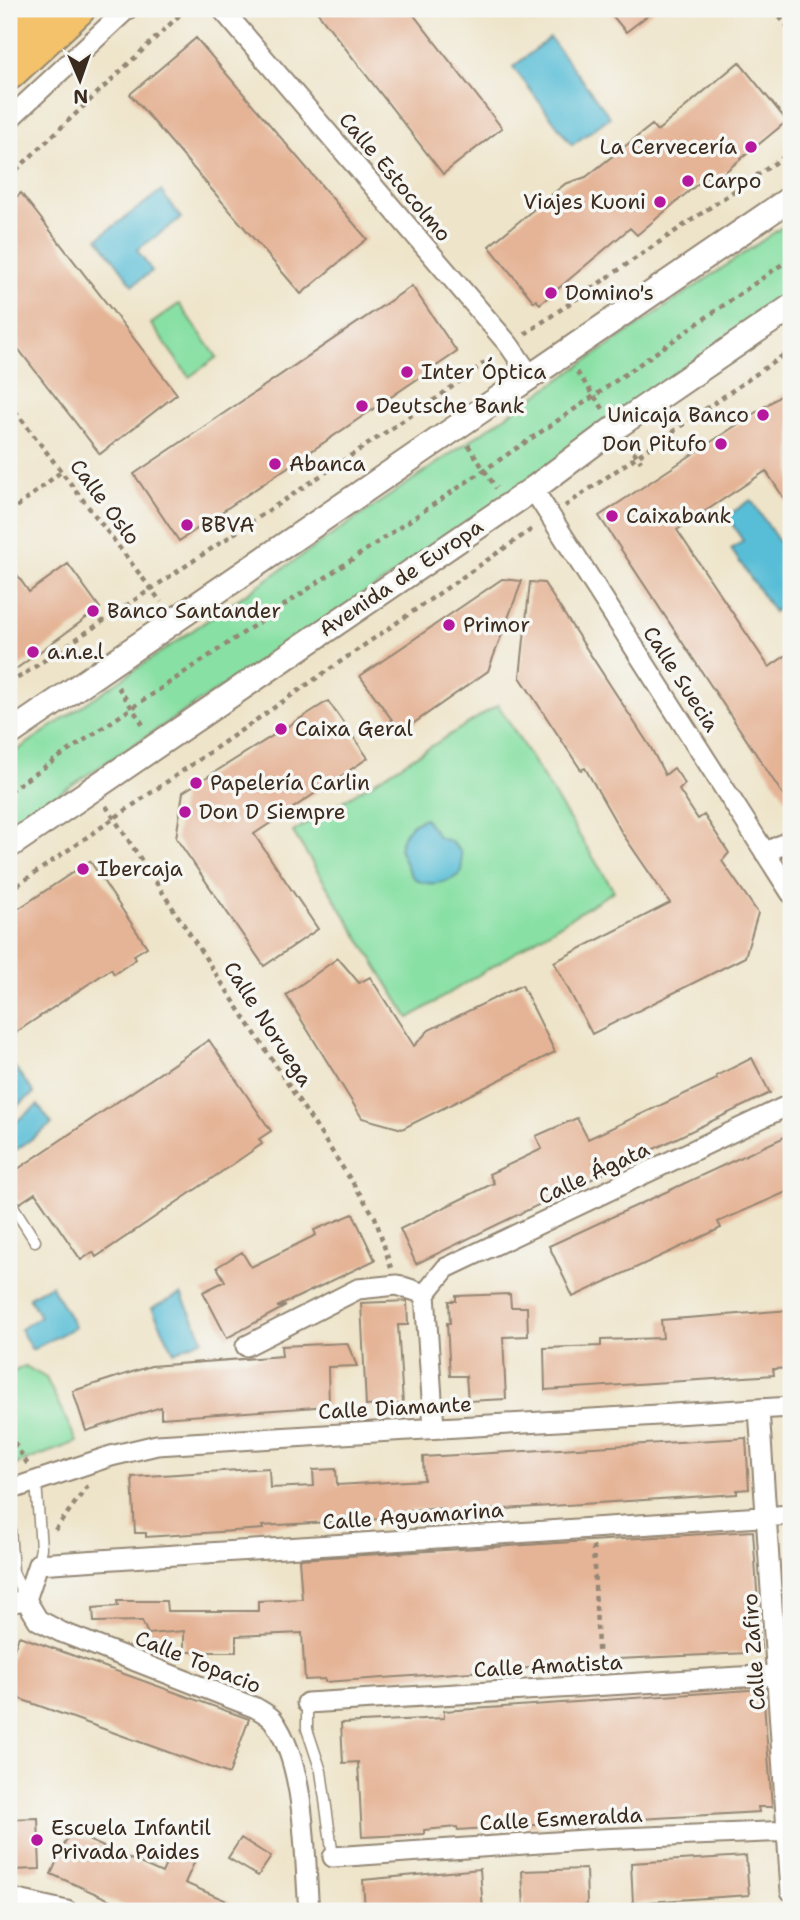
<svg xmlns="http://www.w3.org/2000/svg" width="800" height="1920" font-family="'Shantell Sans',sans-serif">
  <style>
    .green { fill: #88e0a4; stroke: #628561; stroke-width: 2 }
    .water { fill: #59bed7; stroke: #4a747a; stroke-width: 2 }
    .building { fill: #e5b496 }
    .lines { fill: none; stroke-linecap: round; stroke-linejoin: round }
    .service-casing { stroke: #948774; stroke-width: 13 }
    .minor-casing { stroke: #948774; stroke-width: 23 }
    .tertiary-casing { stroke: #948774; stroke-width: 28 }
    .trunk-casing { stroke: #948774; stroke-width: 37 }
    .motorway-casing { stroke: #948774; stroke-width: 40 }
    .path { stroke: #948774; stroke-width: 4.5; stroke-dasharray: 5 5; stroke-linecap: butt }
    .service { stroke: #fff; stroke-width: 10 }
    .minor { stroke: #fff; stroke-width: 19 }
    .tertiary { stroke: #fff; stroke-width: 24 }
    .trunk { stroke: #f4c26a; stroke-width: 33 }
    .motorway { stroke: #f4c26a; stroke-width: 37 }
    .poi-dot { fill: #b5179e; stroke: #f6f6f2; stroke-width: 2.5 }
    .labels { text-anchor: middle; stroke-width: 7; stroke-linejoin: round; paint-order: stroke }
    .poi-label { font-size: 21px; fill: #3b2a1e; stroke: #f6f6f2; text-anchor: start }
    .street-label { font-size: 21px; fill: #3b2a1e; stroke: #f6f6f2 }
  </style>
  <rect width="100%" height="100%" fill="#f6f6f2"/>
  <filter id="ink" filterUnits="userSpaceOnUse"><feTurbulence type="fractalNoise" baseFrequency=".0143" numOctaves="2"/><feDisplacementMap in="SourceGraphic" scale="14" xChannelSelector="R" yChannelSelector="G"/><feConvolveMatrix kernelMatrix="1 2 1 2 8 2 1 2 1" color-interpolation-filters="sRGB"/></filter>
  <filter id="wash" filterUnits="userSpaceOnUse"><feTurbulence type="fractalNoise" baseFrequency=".00686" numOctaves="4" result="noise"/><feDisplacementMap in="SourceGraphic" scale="28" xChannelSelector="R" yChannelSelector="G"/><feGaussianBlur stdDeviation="1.57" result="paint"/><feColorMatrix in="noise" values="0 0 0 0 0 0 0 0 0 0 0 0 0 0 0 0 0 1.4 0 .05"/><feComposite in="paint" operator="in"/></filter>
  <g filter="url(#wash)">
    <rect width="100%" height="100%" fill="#eee4c9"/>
    <!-- green -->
    <path class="green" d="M791,221V294L449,539L9,826V756Z
      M179,304L217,357L189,377L151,324Z
      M498,705L614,891L409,1018L293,832Z
      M25,1366L46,1378L77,1442L9,1467V1374Z"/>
    <!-- water -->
    <path class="water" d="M550,38L610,117L572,145L513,67Z
      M161,191L181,218L137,250L152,271L133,285L98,238Z
      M751,500L791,560V600L774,612L731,549L743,541L727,516Z
      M425,818L439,838L450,841L461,852L462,871C452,884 422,889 411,875C406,867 403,857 399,848C404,831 408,824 425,818Z
      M13,1065L34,1093L9,1112V1068Z
      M38,1105L52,1124L16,1150L9,1139V1127Z
      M51,1285L75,1327L32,1350L20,1329L40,1317L29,1297Z
      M181,1294L203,1339L174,1352L152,1308Z"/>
    <g id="blocks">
      <!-- building -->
      <path class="building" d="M315,9H409L502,128L443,174Z
        M607,9H656L626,32Z
        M196,38L367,239L301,294L130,94Z
        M739,62L787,121L719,177L713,171L637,235L630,228L540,304L536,300L534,302L489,246L565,184L586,177L652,125L657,131Z
        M21,193L177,394L100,454L9,337V203Z
        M412,286L457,352L179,541L134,474Z
        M785,393L791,402V509L766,471L677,530L769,667L791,652V807L599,516Z
        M9,563L29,592L68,564L100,608L9,674Z
        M502,579L522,581L488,671L401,732L360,676Z
        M530,582L544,583L651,748L665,775L674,768L685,784L679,790L698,819L704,815L729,853L722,861L758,913L745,957L592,1034L554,962L670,903L622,833L585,768L581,770L520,677Z
        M328,701L368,758L254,834L318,929L264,966L176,838L183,792Z
        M90,861L147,947L134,955L136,959L114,974L111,969L9,1037V915Z
        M338,958L359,983L370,977L414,1046L429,1030L522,985L555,1052L402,1129L362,1118L286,995Z
        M209,1040L271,1131L259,1139L262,1144L236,1162L96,1257L93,1252L81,1260L35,1193L20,1203L9,1193V1175Z
        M752,1058L770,1093L416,1264L400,1229L494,1183L489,1174L542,1149L536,1136L577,1118L588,1139L717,1079L716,1076Z
        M791,1134V1190L718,1222L721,1228L573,1297L549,1246Z
        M353,1214L375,1260L277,1307L286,1306L227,1338L203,1292L225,1281L217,1267L242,1252L251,1267L316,1235L314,1230Z
        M510,1294L511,1307H527L528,1336L503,1337L506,1399L468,1401L466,1376H450L447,1323H450L449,1301H456V1296Z
        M407,1301L408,1325H398L403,1404L366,1406L361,1303Z
        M791,1310V1368L773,1369L774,1375L545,1390L544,1348L601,1346V1340L663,1338L661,1320Z
        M347,1343L357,1366L328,1367L329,1406L161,1418V1407L86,1431L73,1391L151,1366L282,1356L281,1346Z
        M746,1438L749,1489L737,1490V1494L444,1513V1508L410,1510V1514L397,1515V1518L262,1526L263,1529L146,1537V1533H135L132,1477L269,1468L270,1488L314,1486L313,1470L336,1469L337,1485L424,1480L423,1457Z
        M753,1531L761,1649L748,1650V1653L574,1661V1665L325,1682V1679L305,1680L302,1633L236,1636V1652H184V1631L148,1634L142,1621L94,1622L93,1608L118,1606L117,1601H166L167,1611H258V1601L302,1599L299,1559Z
        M19,1636L249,1719L229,1774L9,1695V1663Z
        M763,1689L772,1807H758L759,1812L640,1819V1815L596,1817V1821L458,1830L457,1827L424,1830V1834L362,1837L358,1762L343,1763L341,1723L444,1718V1711Z
        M38,1818L40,1869L9,1870V1819Z
        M70,1832L162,1873L171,1853L194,1863L185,1883L250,1911H135L51,1874Z
        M241,1838L271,1857L258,1876L228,1858Z
        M746,1856L749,1895L633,1903L631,1863Z
        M480,1869L483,1911H365L363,1880Z
        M586,1869L587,1905L556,1906V1911L524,1908L522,1871Z"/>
    </g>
  </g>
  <g filter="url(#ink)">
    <use href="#blocks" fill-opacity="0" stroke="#948774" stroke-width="2"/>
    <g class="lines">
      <!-- service casing -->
      <g class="service-casing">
        <path id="service" d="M9,1200L35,1241
          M36,1482L41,1548L38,1564
          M9,1514L13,1572L25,1598
          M307,1703V1729L321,1771L333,1857"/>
      </g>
      <!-- minor casing -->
      <g class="minor-casing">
        <path id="minor" d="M222,9L509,345L531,377
          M9,119L127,9
          M533,489L791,893
          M765,853L791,840
          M246,1346L358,1289L397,1285L425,1294
          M759,1409L791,1891
          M434,1428L425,1294L446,1268L791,1104
          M9,1490L111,1456L157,1445L791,1407
          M26,1600L38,1564L791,1515
          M9,1603L26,1600L38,1620L61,1632L256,1708C261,1711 269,1715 273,1720C307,1767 304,1855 309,1911
          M307,1703L791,1674
          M333,1857L599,1839L791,1831
          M9,1898L67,1911"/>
      </g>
      <!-- tertiary casing -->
      <g class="tertiary-casing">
        <path id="tertiary" d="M9,734L791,198
          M9,846L533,489L616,427L791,307"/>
      </g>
      <!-- trunk casing -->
      <g class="trunk-casing">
        <path id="trunk" d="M9,73L78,9"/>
      </g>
      <!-- motorway casing -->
      <g class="motorway-casing">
        <path id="motorway" d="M9,32L31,9"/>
      </g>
      <!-- path -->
      <path class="path" d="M773,9L791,31
        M9,177L186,9
        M525,334L791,152
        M577,372L604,410
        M9,403L161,602
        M628,443L641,462
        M468,445L496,488
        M565,506L791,350
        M9,513L62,471
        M9,684L437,398L495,355
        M118,687L144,726
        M9,791L594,396L791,258
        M106,806L375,1217L391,1268
        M9,891L535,527
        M9,1434L28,1465
        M55,1530L89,1484
        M593,1546L599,1667"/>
      <!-- service -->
      <use href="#service" class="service"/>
      <!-- minor -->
      <use href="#minor" class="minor"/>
      <!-- tertiary -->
      <use href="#tertiary" class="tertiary"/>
      <!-- trunk -->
      <use href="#trunk" class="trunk"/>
      <!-- motorway -->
      <use href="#motorway" class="motorway"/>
    </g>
  </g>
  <!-- markers -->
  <g class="poi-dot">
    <circle cx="751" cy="147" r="7"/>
    <circle cx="688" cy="181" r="7"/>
    <circle cx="660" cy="202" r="7"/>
    <circle cx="551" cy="293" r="7"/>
    <circle cx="407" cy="372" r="7"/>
    <circle cx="362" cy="406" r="7"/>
    <circle cx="763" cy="415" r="7"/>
    <circle cx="721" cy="444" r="7"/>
    <circle cx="275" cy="464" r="7"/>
    <circle cx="612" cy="516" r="7"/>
    <circle cx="187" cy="525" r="7"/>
    <circle cx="93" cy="611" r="7"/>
    <circle cx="449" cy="625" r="7"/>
    <circle cx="33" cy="652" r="7"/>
    <circle cx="281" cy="729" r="7"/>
    <circle cx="196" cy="783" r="7"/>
    <circle cx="185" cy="812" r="7"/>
    <circle cx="83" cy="869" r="7"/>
    <circle cx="37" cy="1840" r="7"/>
  </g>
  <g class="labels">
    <!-- poi labels -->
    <g class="poi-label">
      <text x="737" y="154" text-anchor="end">La Cervecería</text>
      <text x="702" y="188">Carpo</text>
      <text x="646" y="209" text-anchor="end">Viajes Kuoni</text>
      <text x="565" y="300">Domino's</text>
      <text x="421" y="379">Inter Óptica</text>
      <text x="376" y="413">Deutsche Bank</text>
      <text x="749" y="422" text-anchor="end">Unicaja Banco</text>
      <text x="707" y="451" text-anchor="end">Don Pitufo</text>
      <text x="289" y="471">Abanca</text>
      <text x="626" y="523">Caixabank</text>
      <text x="201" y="532">BBVA</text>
      <text x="107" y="618">Banco Santander</text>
      <text x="463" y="632">Primor</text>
      <text x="47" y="659">a.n.e.l</text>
      <text x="295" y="736">Caixa Geral</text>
      <text x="210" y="790">Papelería Carlin</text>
      <text x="199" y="819">Don D Siempre</text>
      <text x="97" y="876">Ibercaja</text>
      <text x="51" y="1835">Escuela Infantil<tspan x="51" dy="24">Privada Paides</tspan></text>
    </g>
    <!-- street labels -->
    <g class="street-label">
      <text transform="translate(395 177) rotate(50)" y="7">Calle Estocolmo</text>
      <text transform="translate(105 502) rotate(53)" y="7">Calle Oslo</text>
      <text transform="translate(401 578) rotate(-34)" y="7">Avenida de Europa</text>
      <text transform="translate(681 679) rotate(57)" y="7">Calle Suecia</text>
      <text transform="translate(268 1024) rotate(57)" y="7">Calle Noruega</text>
      <text transform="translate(594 1173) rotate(-25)" y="7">Calle Ágata</text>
      <text transform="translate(395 1408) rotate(-3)" y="7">Calle Diamante</text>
      <text transform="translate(413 1516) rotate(-4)" y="7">Calle Aguamarina</text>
      <text transform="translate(754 1652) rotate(-94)" y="7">Calle Zafiro</text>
      <text transform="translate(198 1662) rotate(22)" y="7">Calle Topacio</text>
      <text transform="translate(548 1666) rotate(-3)" y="7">Calle Amatista</text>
      <text transform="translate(561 1819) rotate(-3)" y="7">Calle Esmeralda</text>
    </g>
  </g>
  <!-- margin -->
  <rect width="800" height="1920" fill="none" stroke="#f6f6f2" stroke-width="35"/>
  <!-- north arrow -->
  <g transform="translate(80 80) rotate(178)" stroke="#f6f6f2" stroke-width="5" paint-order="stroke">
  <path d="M0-5L12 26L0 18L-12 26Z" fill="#3b2a1e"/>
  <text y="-10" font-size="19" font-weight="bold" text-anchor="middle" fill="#3b2a1e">N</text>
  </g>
</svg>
